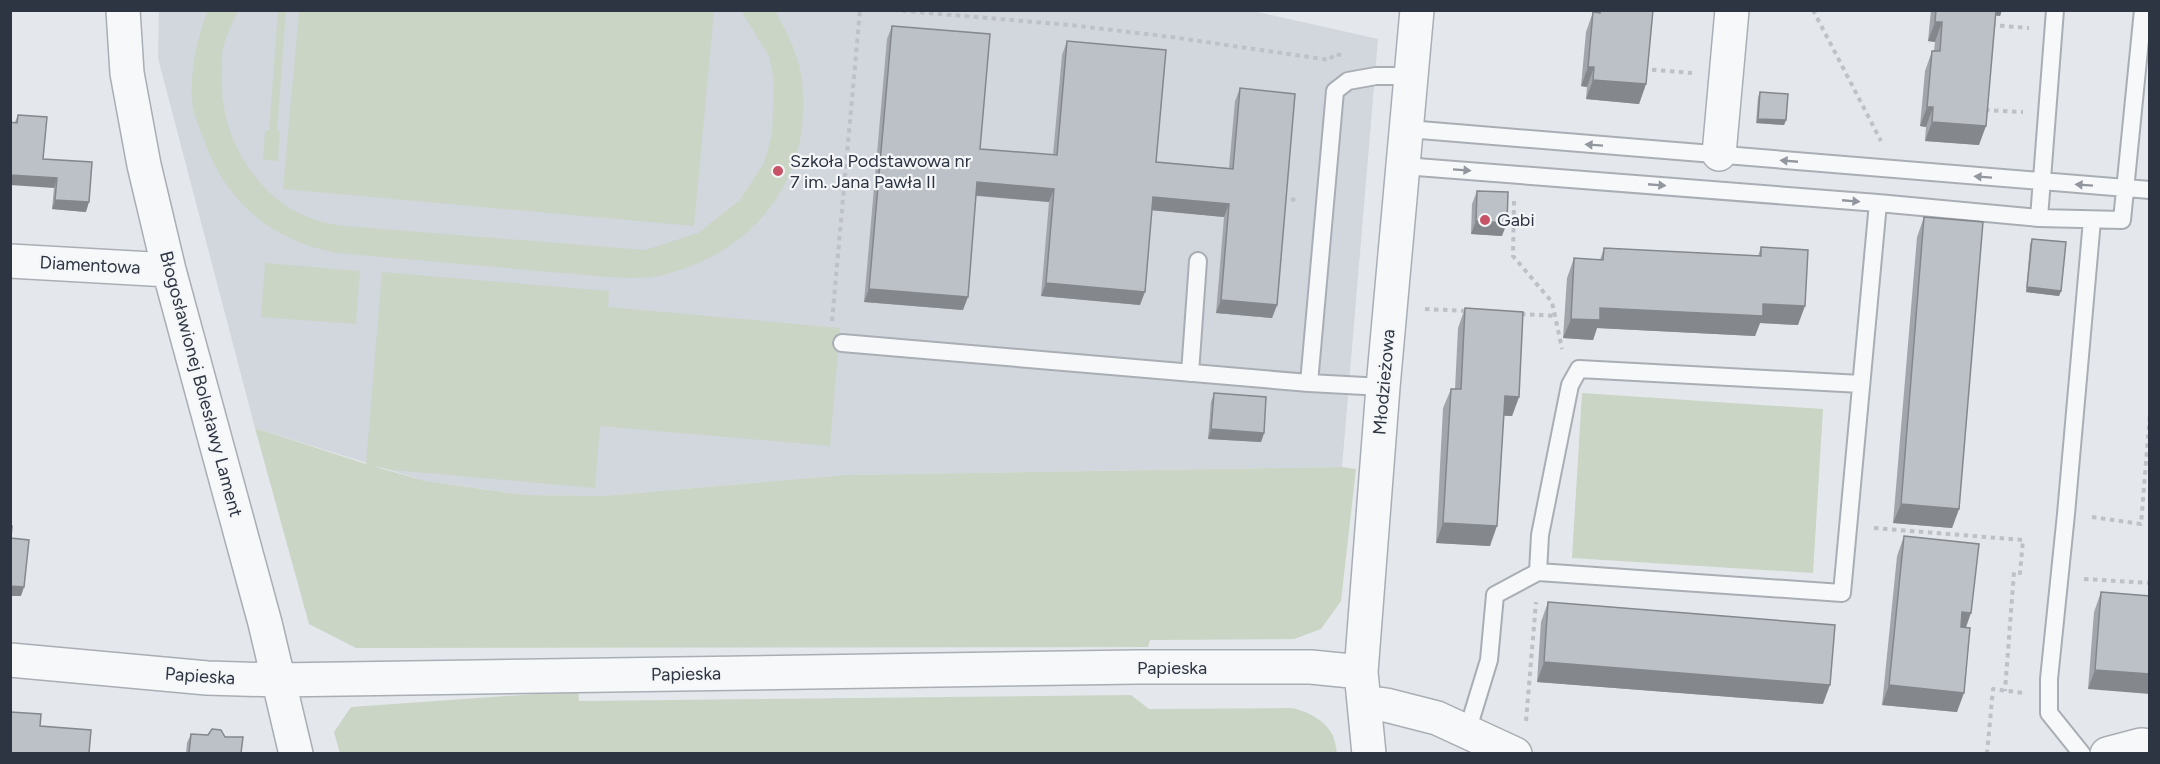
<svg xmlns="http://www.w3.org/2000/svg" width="2160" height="764" font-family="Figtree,sans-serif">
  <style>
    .built { fill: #d2d6dd }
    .green { fill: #cad5c6 }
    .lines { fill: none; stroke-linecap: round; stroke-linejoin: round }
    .lane-casing { stroke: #a9aeb5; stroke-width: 20 }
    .street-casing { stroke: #a9aeb5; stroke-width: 36 }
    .path { stroke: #bec1c7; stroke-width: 4; stroke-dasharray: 4.5 4.5; stroke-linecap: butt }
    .lane { stroke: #f7f8fa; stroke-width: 16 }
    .street { stroke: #f7f8fa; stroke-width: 33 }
    .wall { fill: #a2a6ac }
    .shaded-wall { fill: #84878c }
    .building { fill: #bcc1c8; stroke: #84878c; stroke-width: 1.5 }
    .oneway { fill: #92969e }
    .poi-dot { fill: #c85266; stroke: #f4f6f8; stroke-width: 2 }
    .labels { text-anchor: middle; stroke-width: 4.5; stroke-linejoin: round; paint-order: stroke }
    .poi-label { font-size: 18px; fill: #2d3543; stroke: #f4f6f8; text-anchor: start }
    .street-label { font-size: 18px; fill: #2d3543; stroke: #f4f6f8 }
  </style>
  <rect width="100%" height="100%" fill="#e4e7eb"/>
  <!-- built -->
  <path class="built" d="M159,10H1249L1378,39L1342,467L844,475L602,496L529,495L425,481L255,428L158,58Z"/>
  <!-- green -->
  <path class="green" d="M208,10L238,11C233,22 227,33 224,45C221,53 222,64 222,73C218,136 258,205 323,222C330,224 338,225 346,226L645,250L698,233L739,201L764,163L772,134L774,80L769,56L741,11H775C786,30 797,52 801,74C816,175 756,255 658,276C642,279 624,278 608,277L337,253C272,241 226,203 204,140C199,128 193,113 192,101C190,69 197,39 208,10Z
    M278,11H286L277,130L280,131L278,161L263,160L265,131L269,130Z
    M299,11H714L694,226L283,189Z
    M265,263L360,271L356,324L261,317Z
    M382,272L609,291L608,307L840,328L830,446L600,426L595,488L393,470L373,466L425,481L497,491L529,495L602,496L844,475L1342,467L1356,469L1341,601L1321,629L1294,639L1150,640L1148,647L356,648L309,624L255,428L366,464Z
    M1582,393L1823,409L1813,573L1572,558Z
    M578,691L579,701L1131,695L1149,709L1291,708C1306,711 1324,719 1332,734C1335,739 1336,748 1337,753L340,754L334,732L351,707Z"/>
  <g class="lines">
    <!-- lane casing -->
    <g class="lane-casing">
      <path id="lane" d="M1408,129L2150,190
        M1404,166L1878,203L2039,218L2122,220L2143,10
        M2039,218L2055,10
        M842,343L1309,383L1383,387
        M1190,373L1198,261
        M1309,383L1335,91L1348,81L1376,76H1411
        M1538,572L1540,535L1570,385L1579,369L1861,384
        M1467,732L1489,660L1495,595L1538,572L1842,593L1878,203
        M2082,754L2049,713V679L2066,514L2092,220"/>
    </g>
    <!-- street casing -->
    <g class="street-casing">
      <path id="street" d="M123,10L127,73L144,165L169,270L265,623L296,754
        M1719,154L1732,10
        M10,261L169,270
        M10,660L207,678L277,680L1136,667H1311L1361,672
        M1364,702L1386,705L1437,718L1515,754
        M1369,754L1361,672L1383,387L1417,10
        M2107,754L2141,745L2150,746"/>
    </g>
    <!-- path -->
    <path class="path" d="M893,10L1070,25L1171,37L1330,60L1334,54L1341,55
      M1813,10L1881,141
      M1991,25L2029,28
      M1643,69L1692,73
      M1985,110L2023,112
      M1282,199L1299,200
      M1514,201L1513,256L1552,302L1562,349
      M1425,309L1468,311
      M1521,314L1555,316
      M832,321L860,10
      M2092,517L2141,524L2150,413
      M1874,528L2023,540L2020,573L2014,572L2005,691
      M2084,579L2150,583
      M1526,721L1536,602
      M1987,754L1993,689L2024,693"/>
    <!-- lane -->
    <use href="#lane" class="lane"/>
    <!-- street -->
    <use href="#street" class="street"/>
  </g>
  <!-- wall -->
  <path class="wall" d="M1595,10H1653L1646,84L1639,104L1586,99L1587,87L1581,86L1586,32L1593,12H1595Z
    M1931,10H2002L2000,16L1996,15L1979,145L1925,141L1926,127L1920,126L1925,71L1932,51H1934L1935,42L1928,41Z
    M892,26L980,149L1053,155L1062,55L1067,41L1156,162L1229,168L1235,101L1240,88L1277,305L1272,318L1216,313L1224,217L1152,210L1140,305L1041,296L1049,202L976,196L963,310L864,302L887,39Z
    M1760,92L1786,120L1784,125L1756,123L1758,97Z
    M18,115L43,159L86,212L52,209L54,188L15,122Z
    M1477,191L1502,236L1471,234L1472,204Z
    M1924,217L1959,509L1952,528L1893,523L1917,237Z
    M2032,239L2061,291L2059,296L2026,292L2030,244Z
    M1761,247L1798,325L1760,323L1755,336L1597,328L1593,340L1563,338L1567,278L1574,258L1600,260L1604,248L1758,256Z
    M1465,308L1519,397L1512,416H1504L1490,546L1436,543L1443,408L1451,389H1455L1458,328Z
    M1214,393L1264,433L1261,442L1208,439L1211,402Z
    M1904,536L1966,628L1957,712L1882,705L1897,556Z
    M2101,592L2150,596L2088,689L2094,612Z
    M1548,602L1823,704L1537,682L1541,622Z
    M191,734L225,737L241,753H186L187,743Z"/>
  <!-- shaded-wall -->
  <path class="shaded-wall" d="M1992,10H2002L2000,16L1990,15Z
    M1935,22H1942L1935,42L1928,41Z
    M1588,67H1594L1587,87L1581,86Z
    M1593,80L1646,84L1639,104L1586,99Z
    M1927,107H1933L1926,127L1920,126Z
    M1758,119L1786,120L1784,125L1756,123Z
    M1932,122L1986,126L1979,145L1925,141Z
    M10,175L57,178L54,188L10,185Z
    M977,182L1054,189L1049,202L972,195Z
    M1153,197L1229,204L1224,217L1149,210Z
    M55,200L89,202L86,212L52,209Z
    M1476,221L1507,223L1502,236L1471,234Z
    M1046,283L1145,292L1140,305L1041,296Z
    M2027,287L2061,291L2059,296L2026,292Z
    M869,289L968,297L963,310L864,302Z
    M1221,300L1277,305L1272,318L1216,313Z
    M1763,304L1805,306L1798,325L1760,323L1755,336L1597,328L1593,340L1563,338L1571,319L1600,308Z
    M1505,396L1519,397L1512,416L1498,415Z
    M1211,429L1264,433L1261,442L1208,439Z
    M1901,504L1959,509L1952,528L1893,523Z
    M1443,523L1497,526L1490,546L1436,543Z
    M10,586L24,587L21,596H10Z
    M1962,612L1971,613L1964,633L1955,632Z
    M1544,662L1830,685L1823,704L1537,682Z
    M2095,670L2150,674V694L2088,689Z
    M1889,685L1964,693L1957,712L1882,705Z"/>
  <!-- building -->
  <path class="building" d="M1600,10H1653L1646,84L1593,80L1594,67H1588L1593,12L1600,13Z
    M1936,10H1996L1986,126L1932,122L1933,107H1927L1932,51H1940L1942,22H1935Z
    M892,26L990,34L980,149L1057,155L1067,41L1166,50L1156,162L1233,169L1240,88L1295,94L1277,305L1221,300L1229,204L1153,197L1145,292L1046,283L1054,189L977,182L968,297L869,289Z
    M1760,92L1788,94L1786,120L1758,119Z
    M18,115L47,117L43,159L92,162L89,202L55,200L57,178L10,175V122L17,123Z
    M1477,191L1508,192L1507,223L1476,221Z
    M1924,217L1983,222L1959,509L1901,504Z
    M2032,239L2066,242L2061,291L2027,287Z
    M1761,247L1808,250L1805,306L1763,304V316L1600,308V320L1571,319L1574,258L1603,260L1604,248L1761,256Z
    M1465,308L1523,312L1519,397L1505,396L1497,526L1443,523L1451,389H1461Z
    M1214,393L1266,397L1264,433L1211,429Z
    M10,526H12L11,538L29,540L24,587L10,586Z
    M1904,536L1979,544L1971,613L1962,612L1961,627L1970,628L1964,693L1889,685Z
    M2101,592L2150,596V674L2095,670Z
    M1548,602L1835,625L1830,685L1544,662Z
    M10,712L41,714L40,726L91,730L89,753H10Z
    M212,729L221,730L225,737H243L241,753H189L191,734L208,735Z"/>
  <!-- one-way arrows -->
  <defs><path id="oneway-solid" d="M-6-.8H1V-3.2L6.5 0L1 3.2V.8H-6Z" transform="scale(1.5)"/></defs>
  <g class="oneway">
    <use href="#oneway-solid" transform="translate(1594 145) rotate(-176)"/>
    <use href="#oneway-solid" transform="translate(1789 161) rotate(-175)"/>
    <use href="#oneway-solid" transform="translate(1462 170) rotate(4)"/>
    <use href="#oneway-solid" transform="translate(1983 177) rotate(-176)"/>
    <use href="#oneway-solid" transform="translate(1657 185) rotate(5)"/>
    <use href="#oneway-solid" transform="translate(2084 185) rotate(-176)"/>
    <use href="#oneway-solid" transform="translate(1851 201) rotate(5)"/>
  </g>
  <!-- markers -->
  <g class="poi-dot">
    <circle cx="778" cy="171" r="6"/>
    <circle cx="1485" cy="220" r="6"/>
  </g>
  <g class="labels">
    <!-- poi labels -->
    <g class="poi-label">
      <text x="790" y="167">Szkoła Podstawowa nr<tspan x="790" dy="21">7 im. Jana Pawła II</tspan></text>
      <text x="1497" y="226">Gabi</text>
    </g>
    <!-- street labels -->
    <g class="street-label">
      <text transform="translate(90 265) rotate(3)" y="6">Diamentowa</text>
      <text transform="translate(1384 382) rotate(-85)" y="6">Młodzieżowa</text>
      <text transform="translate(201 384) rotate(75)" y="6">Błogosławionej Bolesławy Lament</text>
      <text x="1172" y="674">Papieska</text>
      <text transform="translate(686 674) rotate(-1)" y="6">Papieska</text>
      <text transform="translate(200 676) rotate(4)" y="6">Papieska</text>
    </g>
  </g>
  <!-- border -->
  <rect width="2160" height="764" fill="none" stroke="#2d3543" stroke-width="24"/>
</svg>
